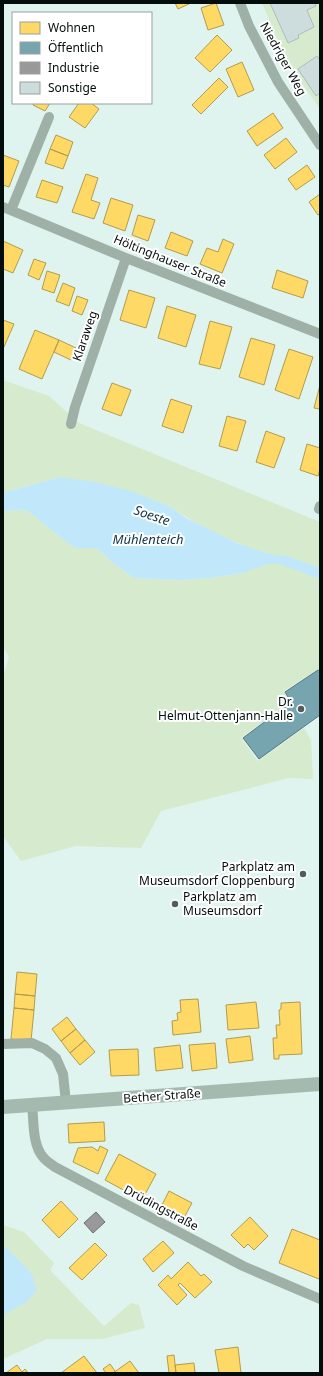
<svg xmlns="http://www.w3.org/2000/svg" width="323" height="1376" font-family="'Noto Sans',sans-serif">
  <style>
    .green { fill: #d6ebcd }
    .water { fill: #c1e8fa }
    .homes { fill: #ffd966; stroke: #b39c4b }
    .public { fill: #76a5af; stroke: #54787e }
    .industry { fill: #999; stroke: #6c6f6f }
    .building { fill: #cddcdc; stroke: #adbdbc }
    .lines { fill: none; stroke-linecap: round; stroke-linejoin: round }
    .street { stroke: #9fb1a6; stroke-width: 10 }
    .secondary { stroke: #a4baaf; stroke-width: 14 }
    .poi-dot { fill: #505e5b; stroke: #fff; stroke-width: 1.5 }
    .labels { text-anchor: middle; stroke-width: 4; stroke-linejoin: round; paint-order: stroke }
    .street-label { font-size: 12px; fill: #030e0c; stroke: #fff }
    .poi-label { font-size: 12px; fill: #030e0c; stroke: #fff; text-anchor: end }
    .water-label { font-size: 13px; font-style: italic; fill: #0f3446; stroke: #fff }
  </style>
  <rect width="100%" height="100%" fill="#dff3ef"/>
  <!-- green -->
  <path class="green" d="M262,3H320V109L288,64Z
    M3,380L49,396L79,423L320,522V669H318L284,691L289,702L241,738L258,761L304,728L311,740L313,779L289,778L161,811L141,848L76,846L21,861L3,836V676L9,657L3,647V511L27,510L51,530L75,547L97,548L113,563L134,578L178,580L211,578L243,573L269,554C234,543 201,528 171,507L60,477L3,493Z
    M3,1225L24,1232L54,1263L50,1270L104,1326L131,1303L139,1305L145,1328L102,1339H47L3,1359Z"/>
  <!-- water -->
  <path class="water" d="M60,477L95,482L134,492L171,507L186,518L237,543L269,554L287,556L320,568V579L279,564H267L243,573L211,578L178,580L134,578L113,563L97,548H75L51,530L27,510L3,511V493Z
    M3,1246L8,1249L32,1274L37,1291L25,1303L3,1315Z"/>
  <!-- homes -->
  <path class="homes" d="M175,3H191L178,9Z
    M216,3L224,25L208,30L201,8Z
    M217,35L232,50L210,72L195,58Z
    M242,62L254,90L238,97L226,69Z
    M219,78L228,87L201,114L192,105Z
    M34,103H50L45,111L33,105Z
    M79,103H91L99,109L85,128L69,117Z
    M273,113L283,128L257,146L247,131Z
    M56,135L73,142L68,156L50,149Z
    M286,138L297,152L275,169L264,155Z
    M50,149L68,156L63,169L45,163Z
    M3,155L19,161L9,187L3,185Z
    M307,165L315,177L296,190L288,179Z
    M86,174L98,178L91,200L100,203L94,219L72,212Z
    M42,180L63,187L57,203L36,197Z
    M320,194V214L318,215L309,202Z
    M111,198L133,205L125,231L103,223Z
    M138,215L155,220L148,241L132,235Z
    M171,232L193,241L187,256L165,248Z
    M223,239L234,244L222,273L200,264L207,248L218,252Z
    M3,241L23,250L13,273L3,269Z
    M34,259L46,263L39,280L28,275Z
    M277,270L308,281L303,298L272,288Z
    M47,271L60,275L54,293L42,289Z
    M63,283L75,288L69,306L56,301Z
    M129,290L155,298L146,328L120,320Z
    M77,296L88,300L82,315L72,311Z
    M167,306L196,315L186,347L158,338Z
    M3,320L14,324L3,349Z
    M210,321L232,327L220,369L199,364Z
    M35,330L59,340L42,379L19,369Z
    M251,338L275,345L264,385L239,377Z
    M59,340L76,348L71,360L54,352Z
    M289,349L313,357L299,399L275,390Z
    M112,383L131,390L121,416L102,409Z
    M320,385V409L314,408Z
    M171,399L192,406L183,433L162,426Z
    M227,416L246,421L237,451L219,446Z
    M266,431L285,438L274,468L256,462Z
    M307,444L320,448V469L318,476L300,470Z
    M17,972L37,974L35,996L15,994Z
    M15,994L35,996L34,1010L14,1008Z
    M198,999L201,1032L173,1035L172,1021L178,1020L177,1013L181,1012L180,1000Z
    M256,1002L259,1028L228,1030L226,1005Z
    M300,1002L302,1054L279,1055V1059H274L273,1038H277L276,1025H280L279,1010L281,1009V1003Z
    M14,1008L34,1010L31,1041L11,1039Z
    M67,1017L76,1029L61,1041L52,1029Z
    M76,1029L85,1040L70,1053L61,1041Z
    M250,1036L253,1060L229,1063L226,1039Z
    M85,1040L95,1052L80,1065L70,1053Z
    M215,1043L217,1068L192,1071L189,1045Z
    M180,1045L183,1068L156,1071L154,1048Z
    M138,1049L139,1075L111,1076L109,1050Z
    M104,1122L105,1141L69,1143L68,1124Z
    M100,1146L108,1150L98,1174L73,1162L78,1148L92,1147L98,1151Z
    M119,1154L156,1174L142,1200L105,1180Z
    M169,1191L192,1203L181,1223L159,1211Z
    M61,1201L78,1219L59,1238L42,1220Z
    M250,1217L268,1236L254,1250L248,1244L244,1248L231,1235Z
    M292,1229L320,1240V1276L319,1279L279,1263Z
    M163,1241L174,1253L153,1272L143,1259Z
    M95,1243L107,1255L82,1280L69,1268Z
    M188,1262L201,1276L204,1274L212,1282L195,1298L180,1283L178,1285L187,1295L177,1305L158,1285L168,1275L171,1279Z
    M238,1347L241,1373H219L215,1350Z
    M174,1355L176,1373H169L167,1356Z
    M84,1356L97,1373H61Z
    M130,1361L139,1373H113Z
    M194,1363L195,1373H176L175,1365Z
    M110,1364L115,1371L114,1373H106L103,1369Z
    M17,1365L22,1372L25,1369L28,1373H6Z"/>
  <!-- public -->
  <path class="public" d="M318,670L320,671V715L259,759L243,738L291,702L285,692Z"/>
  <!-- industry -->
  <path class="industry" d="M96,1212L105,1222L93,1233L84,1223Z"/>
  <!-- building -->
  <path class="building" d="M270,3H315L316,6L307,10L314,27L298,35L299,38L288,43Z
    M317,56L320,60V93L316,96L298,69Z"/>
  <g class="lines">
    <!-- street -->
    <path class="street" d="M240,3L249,26L278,82L320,145
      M3,207L126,258L320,334
      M11,210L49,117
      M71,424L75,407L126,258
      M319,509L320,506
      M3,1044L32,1043L45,1049L56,1058L63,1074L66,1103
      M32,1105C34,1121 32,1144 43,1157C46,1161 51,1164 55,1167L243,1266L320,1299"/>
    <!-- secondary -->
    <path class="secondary" d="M3,1107L320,1084"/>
  </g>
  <!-- markers -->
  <g class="poi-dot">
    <circle cx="301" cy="709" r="4"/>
    <circle cx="303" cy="874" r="4"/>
    <circle cx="175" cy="904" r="4"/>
  </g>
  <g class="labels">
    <!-- street labels -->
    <g class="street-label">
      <text transform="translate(283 59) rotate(61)" y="4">Niedriger Weg</text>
      <text transform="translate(170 261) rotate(22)" y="4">Höltinghauser Straße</text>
      <text transform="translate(85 336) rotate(-71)" y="4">Klaraweg</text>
      <text transform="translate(162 1096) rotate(-4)" y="4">Bether Straße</text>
      <text transform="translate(161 1208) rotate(28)" y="4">Drüdingstraße</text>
    </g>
    <!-- poi labels -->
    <g class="poi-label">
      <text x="293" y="706">Dr.<tspan x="293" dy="14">Helmut-Ottenjann-Halle</tspan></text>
      <text x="295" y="871">Parkplatz am<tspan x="295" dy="14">Museumsdorf Cloppenburg</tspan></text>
      <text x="183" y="901" text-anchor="start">Parkplatz am<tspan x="183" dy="14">Museumsdorf</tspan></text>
    </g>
    <!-- water labels -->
    <g class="water-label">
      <text transform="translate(152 515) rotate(19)" y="5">Soeste</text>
      <text x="148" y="544">Mühlenteich</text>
    </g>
  </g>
  <!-- border -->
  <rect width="323" height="1376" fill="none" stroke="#030e0c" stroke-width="8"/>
  <!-- legend -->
  <rect x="12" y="12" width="140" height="92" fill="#ffffff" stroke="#9a9f9e"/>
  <rect x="20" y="22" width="20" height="12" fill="#ffd966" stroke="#9a9f9e"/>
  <text x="48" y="32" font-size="12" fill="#030e0c">Wohnen</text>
  <rect x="20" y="42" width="20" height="12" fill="#76a5af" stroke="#9a9f9e"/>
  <text x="48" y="52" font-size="12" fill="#030e0c">Öffentlich</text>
  <rect x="20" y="62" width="20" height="12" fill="#999999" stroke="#9a9f9e"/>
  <text x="48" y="72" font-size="12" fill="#030e0c">Industrie</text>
  <rect x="20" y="82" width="20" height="12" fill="#cddcdc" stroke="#9a9f9e"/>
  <text x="48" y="92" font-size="12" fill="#030e0c">Sonstige</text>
</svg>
